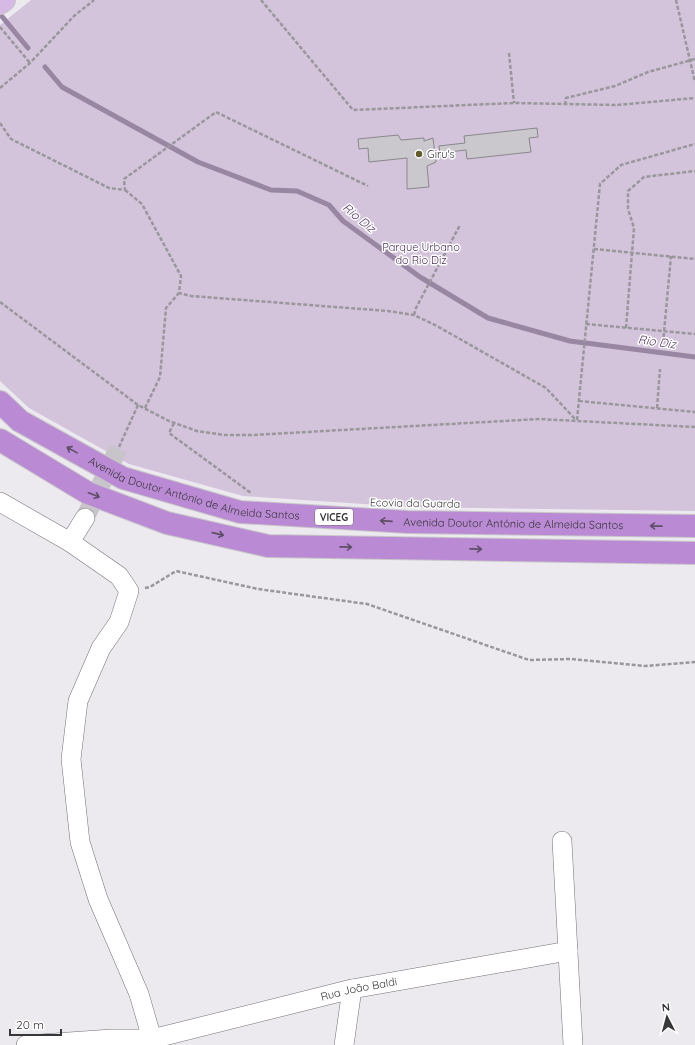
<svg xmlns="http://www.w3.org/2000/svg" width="695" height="1045" font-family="Quicksand,sans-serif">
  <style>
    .green { fill: #d3c4dc }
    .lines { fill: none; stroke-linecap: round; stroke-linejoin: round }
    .stream { stroke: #9886a2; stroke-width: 5 }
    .building { fill: #cbc8cd; stroke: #8a878c }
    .street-tunnel { stroke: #c8c5ca; stroke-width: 19; stroke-dasharray: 19 10; stroke-linecap: butt }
    .street-casing { stroke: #747176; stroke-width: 20 }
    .primary-casing { stroke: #c7c7c7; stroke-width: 24 }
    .highway-casing { stroke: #c7c7c7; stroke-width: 24 }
    .path { stroke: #99979b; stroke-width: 2.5; stroke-dasharray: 4 2; stroke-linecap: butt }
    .street { stroke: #fff; stroke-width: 19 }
    .primary { stroke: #d6b9e5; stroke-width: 22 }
    .highway { stroke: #ba8ad4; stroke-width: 22 }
    .oneway { stroke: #5e4f67 }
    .poi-dot { fill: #625c29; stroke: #fff; stroke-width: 1.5 }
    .labels { text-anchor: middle; stroke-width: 3; stroke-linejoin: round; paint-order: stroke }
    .shield { fill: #fff; stroke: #737274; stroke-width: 1 }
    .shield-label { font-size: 10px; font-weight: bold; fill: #373638 }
    .poi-label { font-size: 11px; fill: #373638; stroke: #fff; text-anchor: start }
    .park-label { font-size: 11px; fill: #4c325a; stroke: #fff }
    .street-label { font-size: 11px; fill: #373638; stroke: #fff }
    .water-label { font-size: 12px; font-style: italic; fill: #553a63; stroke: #fff }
  </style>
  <rect width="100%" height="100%" fill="#ece9ef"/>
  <!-- green -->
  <path class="green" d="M31,0H695V511L409,507L243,496L129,464L29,408L0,381V25Z"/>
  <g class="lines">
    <!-- stream -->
    <path class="stream" d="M0,14L28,48
      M45,67L62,87L198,162L271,190L297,191L329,205L343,221L420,277L488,318L570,341L695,357"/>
  </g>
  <!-- building -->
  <path class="building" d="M537,128L538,137L529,138L531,152L467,159L466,150L440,153L439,146L465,143L464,136Z
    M398,135L401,140L424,138V141L433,138L436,162L427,166L429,187L407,189V158L369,162L368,148L359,149L358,139Z"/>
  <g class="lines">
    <!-- street-tunnel -->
    <path class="street-tunnel" d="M85,518L119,447"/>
    <!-- street casing -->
    <g class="street-casing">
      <g id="street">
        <path d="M0,502L70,542"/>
        <path d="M85,518L70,542L119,576L129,591L119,622L101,648L78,701L71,759L80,842L98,899L139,994L152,1039"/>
        <path d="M562,841L573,1045"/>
        <path id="s1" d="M26,1045L112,1039H152L352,989L568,951"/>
        <path d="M344,1045L352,989"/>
      </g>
    </g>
    <!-- primary casing -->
    <g class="primary-casing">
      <path id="primary" d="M0,3L4,0"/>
    </g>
    <!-- highway casing -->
    <g class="highway-casing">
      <g id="highway">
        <path id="s2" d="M0,402L20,421L123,478L240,512L408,522L695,526"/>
        <path d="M0,440L88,493L167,523L268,546L695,553"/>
      </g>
    </g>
    <!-- path -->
    <path class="path" d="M261,0L353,110L514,103L617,105L695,98
      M676,0L695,82
      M0,27L30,63
      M509,53L514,103
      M0,88L30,63L74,16L94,0
      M565,105L566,98L615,86L648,72L695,59
      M0,123L11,139L109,188L125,190L124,179L216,112L368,186
      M125,190L142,204L181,276L179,293L191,296L388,311L414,315L437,326L546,388L576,420
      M594,249L695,259
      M0,302L138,405L169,421L197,431L224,435H253L539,419L695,427
      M414,315L416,308L460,225
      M586,324L695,334
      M626,328L634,228L628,209V191L644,177L695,171
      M663,343L671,256
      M579,401L695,412
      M145,408L160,377L166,308L179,293
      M657,408L660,369
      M577,420L600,184L621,165L695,144
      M174,423L169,433L251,493
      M119,447L138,405
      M145,588L150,587L176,571L258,589L367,604L529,660L571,659L645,666L695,662"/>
    <!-- street -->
    <use href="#street" class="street"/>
    <!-- primary -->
    <use href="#primary" class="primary"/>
    <!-- highway -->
    <use href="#highway" class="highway"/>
  </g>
  <!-- one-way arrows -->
  <defs><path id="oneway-shaft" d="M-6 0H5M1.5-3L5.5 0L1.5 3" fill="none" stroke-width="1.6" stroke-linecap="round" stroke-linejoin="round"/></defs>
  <g class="oneway">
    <use href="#oneway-shaft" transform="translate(72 450) rotate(-151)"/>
    <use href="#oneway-shaft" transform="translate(94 495) rotate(21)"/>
    <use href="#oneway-shaft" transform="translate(386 521) rotate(-176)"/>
    <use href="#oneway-shaft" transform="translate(656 526) rotate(-179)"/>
    <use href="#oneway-shaft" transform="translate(218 534) rotate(13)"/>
    <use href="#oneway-shaft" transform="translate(346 547) rotate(1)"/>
    <use href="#oneway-shaft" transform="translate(476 549) rotate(1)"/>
  </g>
  <!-- markers -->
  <circle class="poi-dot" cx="419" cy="154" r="4"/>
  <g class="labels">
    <!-- shield labels -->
    <rect class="shield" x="315" y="509" width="38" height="16" rx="3"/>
    <g class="shield-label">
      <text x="334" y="521">VICEG</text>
    </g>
    <!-- poi labels -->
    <g class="poi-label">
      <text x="427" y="158">Giru's</text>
    </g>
    <!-- park labels -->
    <g class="park-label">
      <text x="421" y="251">Parque Urbano<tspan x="421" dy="13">do Rio Diz</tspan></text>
    </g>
    <!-- street labels -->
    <g class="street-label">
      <text dy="4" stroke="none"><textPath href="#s2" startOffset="217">Avenida Doutor António de Almeida Santos</textPath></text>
      <text transform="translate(415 503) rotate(1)" y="4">Ecovia da Guarda</text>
      <text dy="4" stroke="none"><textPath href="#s2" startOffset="541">Avenida Doutor António de Almeida Santos</textPath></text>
      <text dy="4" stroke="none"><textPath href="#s1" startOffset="339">Rua João Baldi</textPath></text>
    </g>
    <!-- water labels -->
    <g class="water-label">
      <text transform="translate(359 218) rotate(40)" y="4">Rio Diz</text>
      <text transform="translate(657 342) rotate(8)" y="4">Rio Diz</text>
    </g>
  </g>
  <!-- north arrow -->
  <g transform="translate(667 1017) rotate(354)" stroke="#ffffff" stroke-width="3" paint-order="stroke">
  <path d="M0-3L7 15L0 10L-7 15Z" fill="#373638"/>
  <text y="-6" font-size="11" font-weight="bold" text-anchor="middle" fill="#373638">N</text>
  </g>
  <!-- scale -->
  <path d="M10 1029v6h51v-6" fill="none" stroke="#373638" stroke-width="2"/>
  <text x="16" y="1029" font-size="12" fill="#373638" stroke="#ffffff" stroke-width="3" paint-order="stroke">20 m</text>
</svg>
